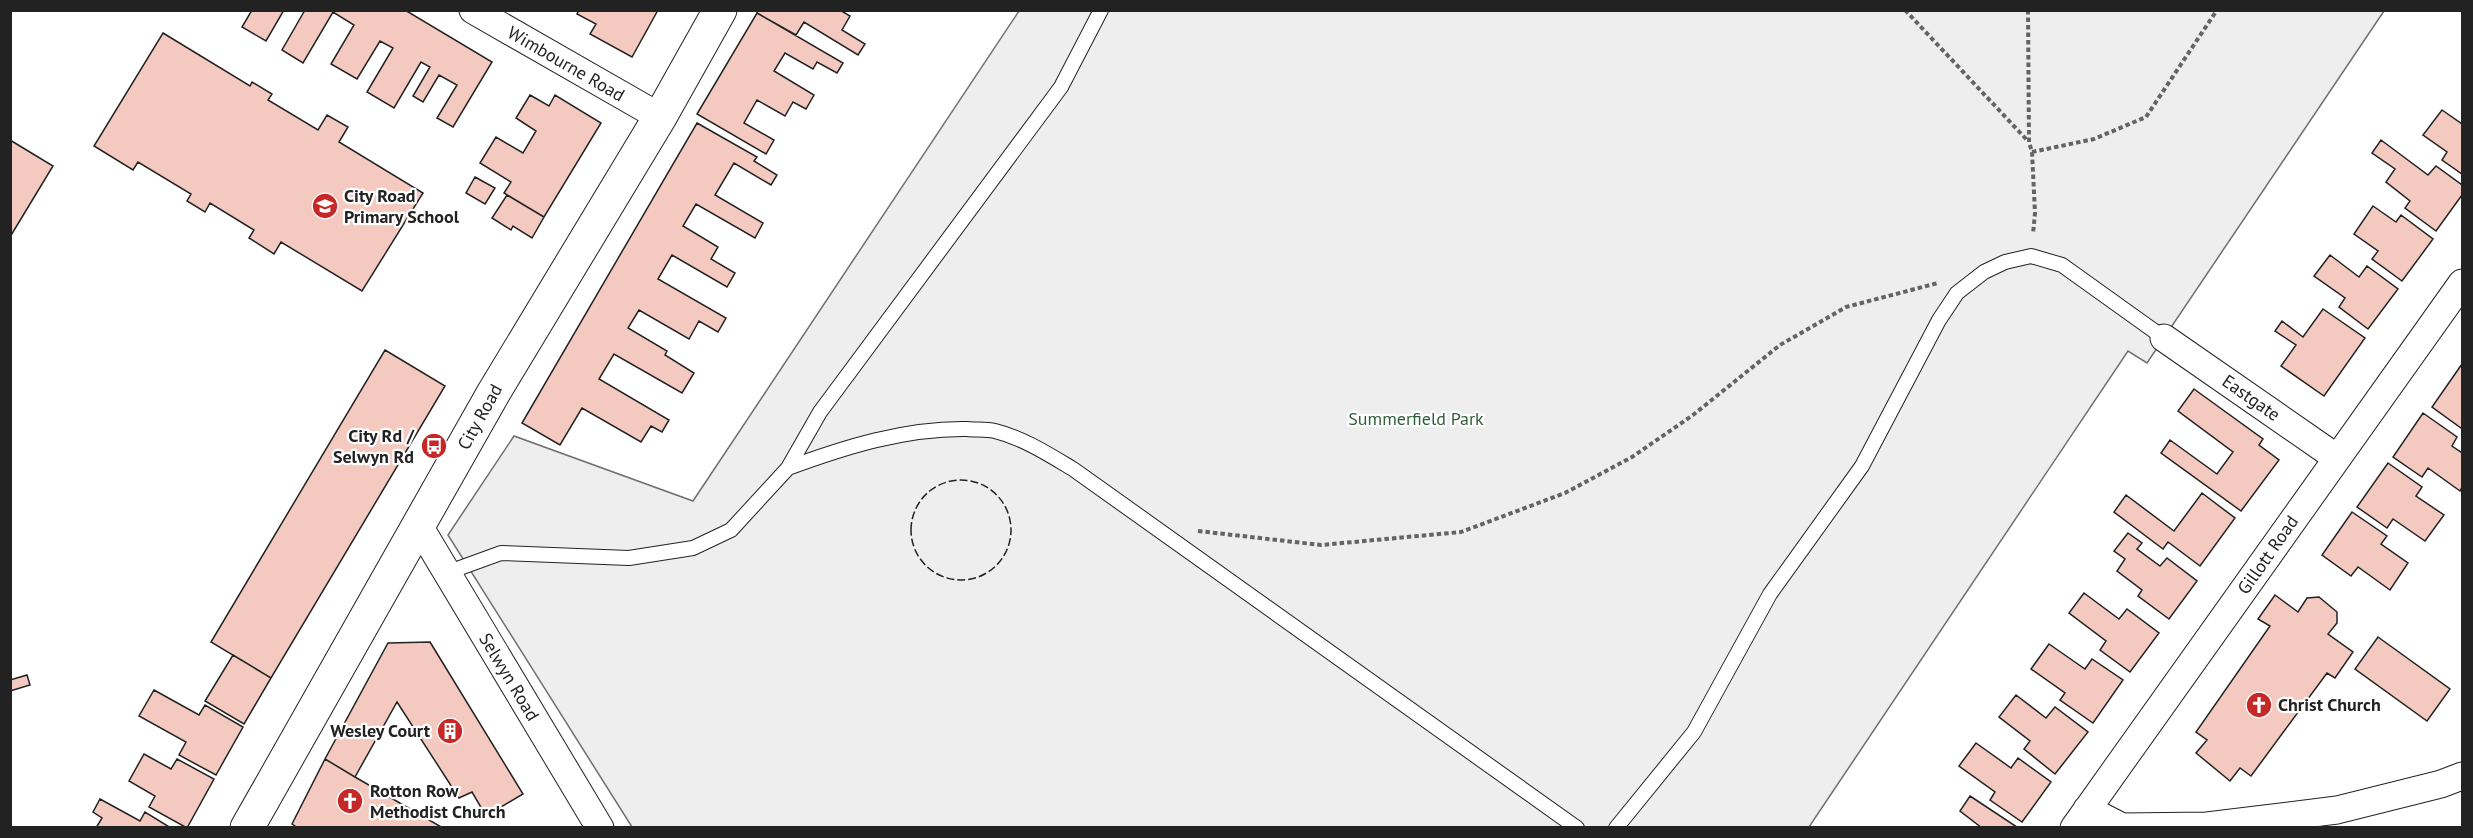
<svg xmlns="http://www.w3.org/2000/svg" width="2473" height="838" font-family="'PT Sans',sans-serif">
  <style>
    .green { fill: #eee; stroke: #6f6f6f; stroke-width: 1.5 }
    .building { fill: #f3c9c0; stroke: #222; stroke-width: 1.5 }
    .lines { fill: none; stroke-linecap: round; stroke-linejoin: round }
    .service-casing { stroke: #222; stroke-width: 16 }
    .minor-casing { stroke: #222; stroke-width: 29 }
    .primary-casing { stroke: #222; stroke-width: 35 }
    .path { stroke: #646464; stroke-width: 4; stroke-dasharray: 4.5 3; stroke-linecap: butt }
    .service { stroke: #fff; stroke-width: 14 }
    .minor { stroke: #fff; stroke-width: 27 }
    .primary { stroke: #fff; stroke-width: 33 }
    .fence { stroke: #222; stroke-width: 1.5; stroke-dasharray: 8 3; stroke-linecap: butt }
    .labels { text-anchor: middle; stroke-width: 4.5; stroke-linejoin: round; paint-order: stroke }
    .street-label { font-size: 18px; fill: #222; stroke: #fff }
    .poi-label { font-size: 18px; font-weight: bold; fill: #222; stroke: #fff; text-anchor: start }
    .park-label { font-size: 18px; fill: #2f5e38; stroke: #fff }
  </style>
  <rect width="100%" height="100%" fill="#fff"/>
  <!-- green -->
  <path class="green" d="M1019,11H2384L2147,363L2128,351L1809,827H632L448,535L514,436L693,501Z"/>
  <!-- building -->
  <path class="building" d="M252,10H284L266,41L242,27Z
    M305,10H405L492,62L453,127L437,118L457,85L439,75L423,102L413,96L430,67L421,62L394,108L367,92L393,48L380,41L357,79L331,64L354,25L333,12L303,63L282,50Z
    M579,10H658L632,57L590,34L596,24L577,14Z
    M758,10H840L850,16L842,30L865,44L858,55L804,22L796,35L757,13Z
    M757,13L843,63L837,73L817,62L813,69L785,53L774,71L814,95L806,109L793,102L785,116L757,100L744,123L774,140L766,154L697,114Z
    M163,33L250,86L252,82L272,94L268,100L318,130L327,115L348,127L339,142L423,193L362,291L281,242L274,254L249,238L254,230L210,203L205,212L187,201L191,194L138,162L133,170L94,146Z
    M530,95L549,106L555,95L601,123L544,217L504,193L511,182L480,163L496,137L523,153L536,131L516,118Z
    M2442,110L2462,124V174L2442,160L2447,152L2423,135Z
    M697,123L757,157L754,161L777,175L771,185L734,163L715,195L763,223L755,238L696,204L683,226L718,247L711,259L735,273L727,287L672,255L658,279L726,318L718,332L699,321L689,339L639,310L628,328L667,351L665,355L694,373L682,393L614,354L599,379L669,420L662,432L651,426L641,442L582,408L560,445L522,423Z
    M10,140L53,166L10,237Z
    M2381,140L2428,175L2436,166L2462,185V195L2436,231L2405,208L2410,201L2386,182L2395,169L2372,153Z
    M475,177L495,188L485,204L466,193Z
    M507,195L544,217L532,238L513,226L511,230L492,218Z
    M2373,206L2396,222L2401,215L2433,239L2402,281L2372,259L2378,251L2354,234Z
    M2330,255L2359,277L2367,266L2398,289L2368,329L2339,307L2345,298L2314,276Z
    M2323,309L2365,338L2324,396L2281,366L2296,345L2275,331L2282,321L2303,337Z
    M385,350L445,386L271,678L211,642Z
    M2462,364V427L2461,428L2432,407Z
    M2194,389L2263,439L2259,445L2279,460L2241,511L2161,453L2170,440L2217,474L2233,452L2178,411Z
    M2423,413L2457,437L2452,446L2462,453V487L2460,491L2428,468L2422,477L2393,457Z
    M2388,463L2422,487L2416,496L2444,515L2425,541L2393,519L2387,528L2357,507Z
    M2202,493L2235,518L2200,566L2168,542L2163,549L2114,512L2126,495L2174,531Z
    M2352,512L2387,536L2381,544L2408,563L2390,590L2358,567L2351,576L2322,555Z
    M2128,533L2142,543L2137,549L2160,566L2167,558L2197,581L2169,619L2138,596L2142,590L2117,571L2125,559L2114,551Z
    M2084,593L2119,619L2127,609L2159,633L2130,672L2100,650L2106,641L2069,613Z
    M2275,595L2298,612L2307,598L2319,597L2337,612V623L2328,634L2353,652L2335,678L2327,673L2251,776L2240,768L2230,781L2196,753L2207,740L2196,732L2270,626L2258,619Z
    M2378,637L2450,689L2427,721L2355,669Z
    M430,642L523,794L486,816L472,792L459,798L397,702L355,777L325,759L388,643Z
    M2049,644L2085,669L2092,659L2123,680L2093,723L2060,700L2065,693L2031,669Z
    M233,655L271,678L244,724L205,701Z
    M27,675L30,685L10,691V680Z
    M154,690L199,715L205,705L243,727L216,775L179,755L186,742L139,716Z
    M2016,695L2046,718L2055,707L2088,732L2055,774L2024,749L2030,741L1999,717Z
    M1976,743L2011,768L2018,758L2051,782L2022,822L1990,800L1995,792L1959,766Z
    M144,754L171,769L177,759L214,779L187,828L149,807L155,796L129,781Z
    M325,759L355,777L443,828H298L292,824Z
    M1970,796L2017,827L1982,828L1960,811Z
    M100,799L140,821L145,812L171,828H96L102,818L93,812Z"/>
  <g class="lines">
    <!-- service casing -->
    <g class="service-casing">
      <path id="service" d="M788,468C845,447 905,428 967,429C976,430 986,429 995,431C1023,438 1048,454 1073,469L1577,828
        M446,573L501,553L629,558L693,548L731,530L788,468L820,412L1061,87L1101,10
        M1616,828L1694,732L1770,594L1862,466L1939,320L1957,293L1984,272L2005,262L2031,256L2062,265L2164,338"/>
    </g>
    <!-- minor casing -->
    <g class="minor-casing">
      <path id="minor" d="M473,10L660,117
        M2164,338L2337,458
        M419,526L600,828
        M2087,809L2122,827L2207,826L2337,810L2441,784L2462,776
        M2074,828L2462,283"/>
    </g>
    <!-- primary casing -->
    <g class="primary-casing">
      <path id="primary" d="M247,828L494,392L660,117L720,10"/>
    </g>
    <!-- path -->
    <path class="path" d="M1905,10L2028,141
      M2028,10L2029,142L2032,152L2035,213L2033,234
      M2032,152L2094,139L2146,117L2217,10
      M1198,531L1321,545L1461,532L1565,493L1632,457L1693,415L1780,345L1846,307L1938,283"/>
    <!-- service -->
    <use href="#service" class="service"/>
    <!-- minor -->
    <use href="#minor" class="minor"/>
    <!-- primary -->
    <use href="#primary" class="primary"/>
    <!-- fence -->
    <path class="fence" d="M911 530a50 50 0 1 1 100 0a50 50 0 1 1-100 0Z"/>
  </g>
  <!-- icons -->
  <defs>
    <g id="school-disc" transform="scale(1.35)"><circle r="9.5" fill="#c62828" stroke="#fff"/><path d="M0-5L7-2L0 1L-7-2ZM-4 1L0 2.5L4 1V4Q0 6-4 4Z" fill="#fff"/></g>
    <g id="bus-disc" transform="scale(1.35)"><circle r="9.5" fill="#c62828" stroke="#fff"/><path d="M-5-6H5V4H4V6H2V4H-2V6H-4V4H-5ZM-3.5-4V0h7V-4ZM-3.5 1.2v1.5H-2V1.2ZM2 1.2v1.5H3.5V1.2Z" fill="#fff"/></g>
    <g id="church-disc" transform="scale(1.35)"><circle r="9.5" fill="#c62828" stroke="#fff"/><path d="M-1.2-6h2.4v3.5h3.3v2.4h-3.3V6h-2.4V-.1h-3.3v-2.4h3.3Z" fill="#fff"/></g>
    <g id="building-disc" transform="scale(1.35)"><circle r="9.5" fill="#c62828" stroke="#fff"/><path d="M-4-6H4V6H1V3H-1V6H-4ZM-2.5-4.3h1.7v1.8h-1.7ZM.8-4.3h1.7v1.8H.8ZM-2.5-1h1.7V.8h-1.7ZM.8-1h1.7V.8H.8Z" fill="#fff"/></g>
  </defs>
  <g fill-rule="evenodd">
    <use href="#school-disc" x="325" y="206"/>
    <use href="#bus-disc" x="434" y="446"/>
    <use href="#church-disc" x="2259" y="705"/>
    <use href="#building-disc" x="450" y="731"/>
    <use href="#church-disc" x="350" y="801"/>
  </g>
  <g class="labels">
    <!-- street labels -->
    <g class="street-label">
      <text transform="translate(566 64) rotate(30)" y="6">Wimbourne Road</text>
      <text transform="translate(2251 398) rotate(35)" y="6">Eastgate</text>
      <text transform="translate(480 417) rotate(-61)" y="6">City Road</text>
      <text transform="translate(2268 555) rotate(-55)" y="6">Gillott Road</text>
      <text transform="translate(509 677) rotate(59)" y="6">Selwyn Road</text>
    </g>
    <!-- poi labels -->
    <g class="poi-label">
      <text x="344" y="202">City Road<tspan x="344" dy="21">Primary School</tspan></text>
      <text x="414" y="442" text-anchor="end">City Rd /<tspan x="414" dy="21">Selwyn Rd</tspan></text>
      <text x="2278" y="711">Christ Church</text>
      <text x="430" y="737" text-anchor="end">Wesley Court</text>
      <text x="370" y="797">Rotton Row<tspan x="370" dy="21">Methodist Church</tspan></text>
    </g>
    <!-- park labels -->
    <g class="park-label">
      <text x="1416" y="425">Summerfield Park</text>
    </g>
  </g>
  <!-- border -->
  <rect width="2473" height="838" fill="none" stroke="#222222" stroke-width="24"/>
</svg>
